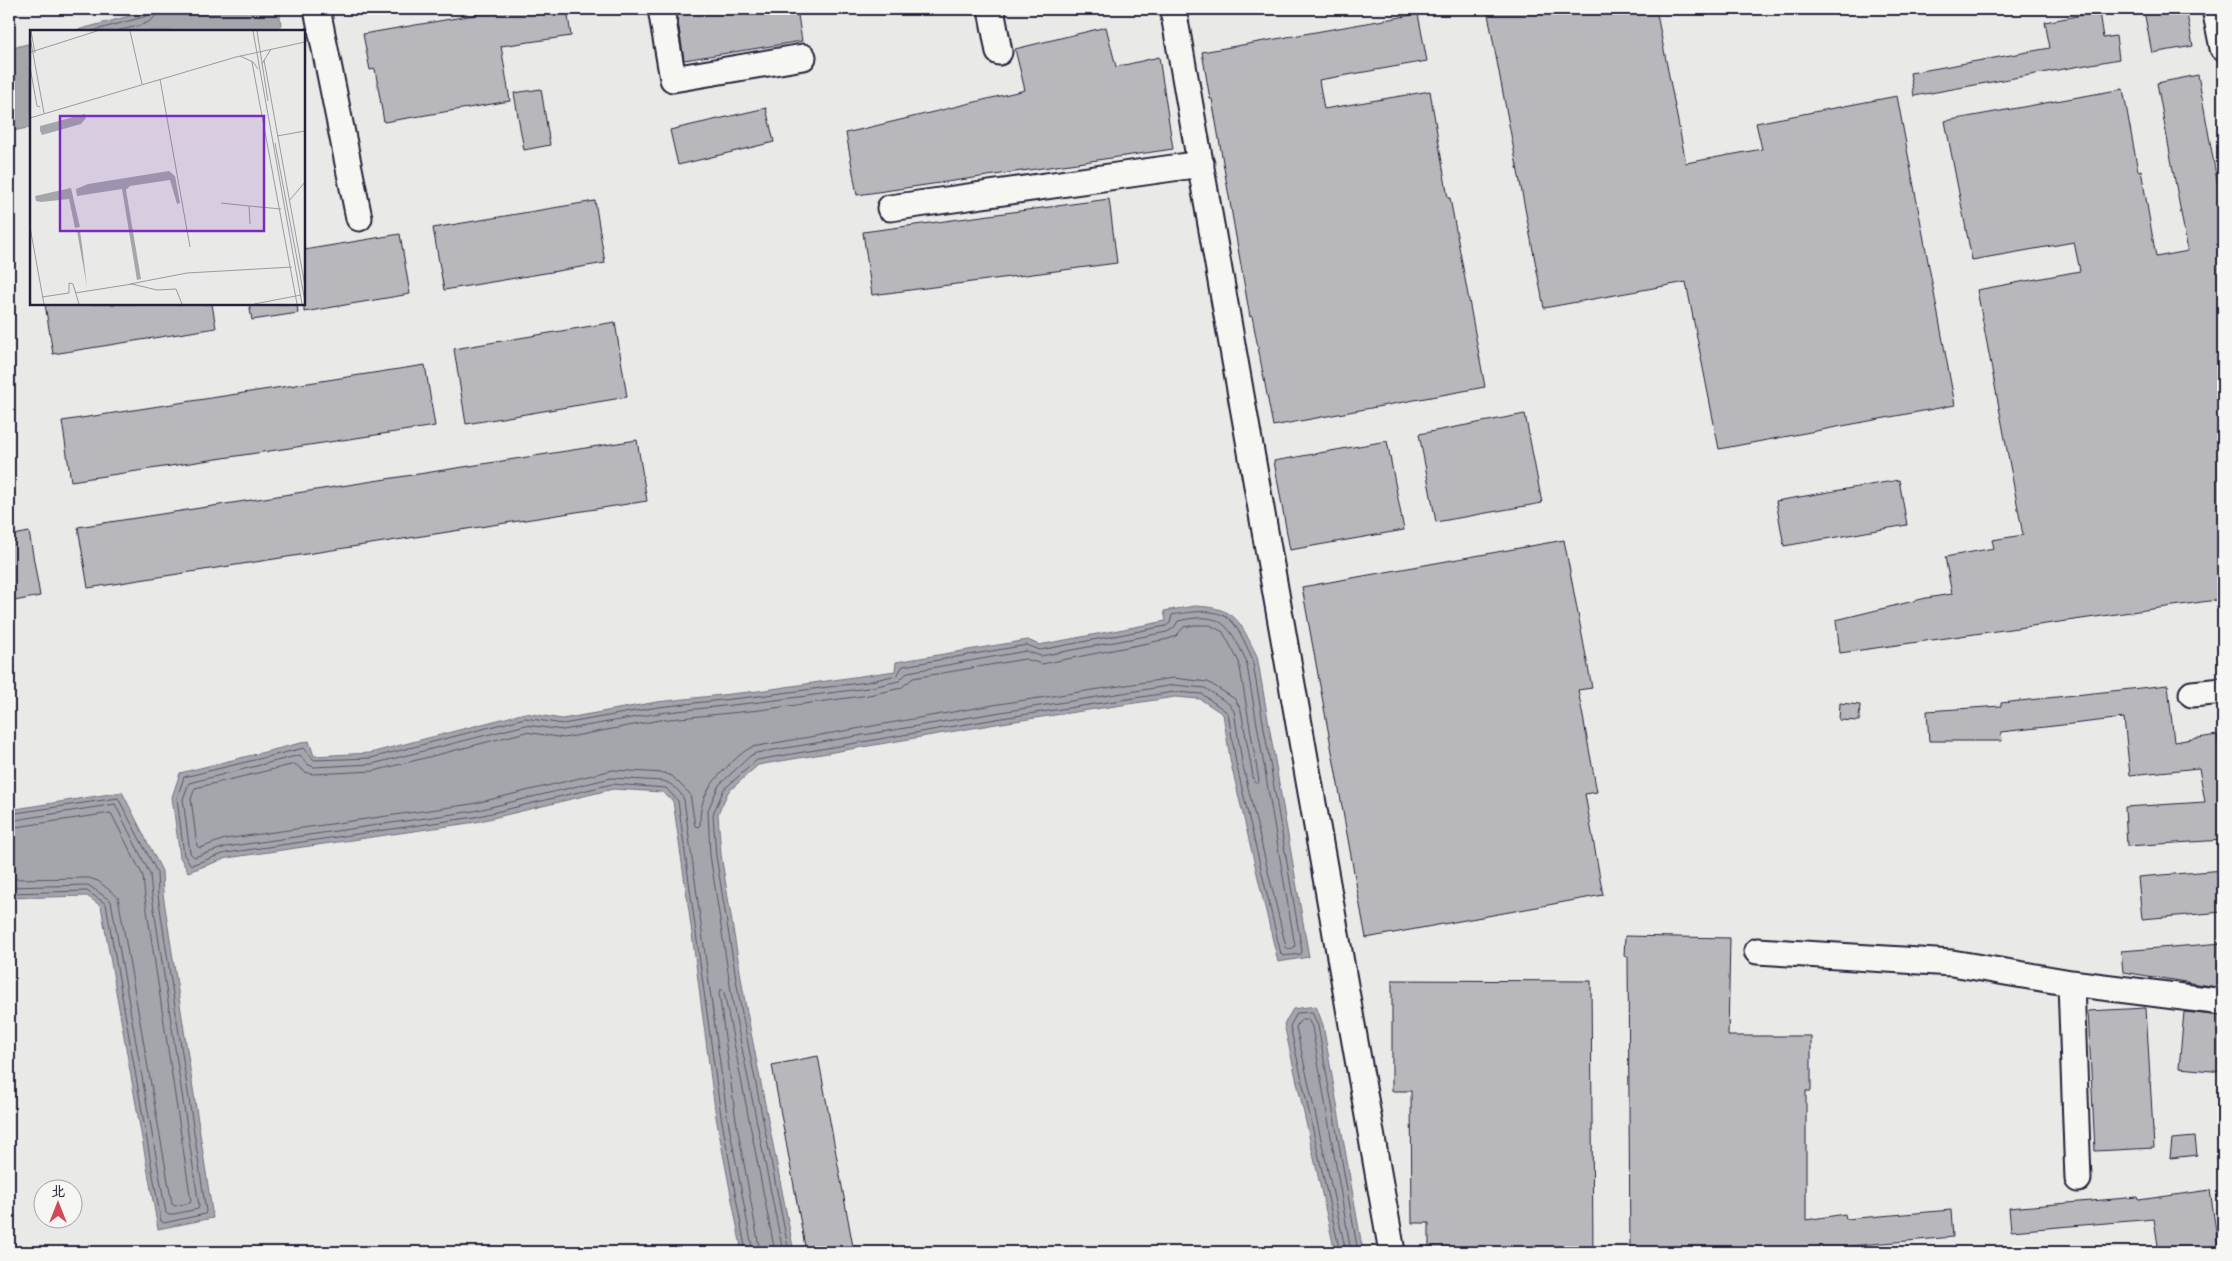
<svg xmlns="http://www.w3.org/2000/svg" width="2232" height="1261" font-family="'Architects Daughter','LXGW WenKai TC',sans-serif">
  <style>
    .water { fill: #a5a5ac; stroke: #71717f }
    .lines { fill: none; stroke-linecap: round; stroke-linejoin: round }
    .shore { stroke: #565668; stroke-width: 1 }
    .building { fill: #b8b8bc; stroke: #22223b }
    .minor-casing { stroke: #22223b; stroke-width: 29 }
    .minor { stroke: #f6f6f2; stroke-width: 25 }
    .inset-road { fill: none; stroke: #9999a2; stroke-width: 1 }
    .view { fill: #7b2cbf; fill-opacity: 0.15; stroke: #7b2cbf; stroke-width: 2.5 }
    .inset-edge { fill: none; stroke: #22223b; stroke-width: 2.5 }
  </style>
  <rect width="100%" height="100%" fill="#e9e9e7"/>
  <filter id="ink" filterUnits="userSpaceOnUse"><feTurbulence type="fractalNoise" baseFrequency=".02" numOctaves="2"/><feDisplacementMap in="SourceGraphic" scale="10" xChannelSelector="R" yChannelSelector="G"/><feConvolveMatrix kernelMatrix="1 2 1 2 8 2 1 2 1" color-interpolation-filters="sRGB"/></filter>
  <g filter="url(#ink)">
    <!-- water -->
    <path class="water" d="M155,9H279L281,26L278,31H74Z
      M31,43V127L9,132V49Z
      M1195,606C1238,608 1239,621 1257,656L1309,957L1278,962L1231,764L1223,714L1200,699L1175,697L1002,723L758,765L728,792L718,814L721,855L745,1002L794,1252H742L716,1117L689,911L673,801L662,792L613,789L476,822L227,858L188,872L180,857L172,797L180,773L309,741L314,756L370,753L525,713L562,719L657,702L758,691L895,671L896,662L1028,640L1039,645L1166,621L1164,611Z
      M122,792L162,871L163,894L213,1218L158,1229L101,906L87,896L9,898V810Z
      M1316,1006L1323,1025L1363,1252H1335L1284,1024L1293,1009Z"/>
    <g class="lines">
      <!-- shore -->
      <path class="shore" d="M92,31L147,16L151,13L152,9
        M116,31C129,27 157,26 158,9
        M1196,625H1210L1223,632L1239,662L1259,781L1257,784L1254,782L1241,710L1235,699L1208,682L1173,678L999,704L752,747C745,750 739,756 733,761C713,780 699,796 700,825L698,827L695,826L690,794L672,776L664,773L613,770L472,804L225,839L200,848L197,846L191,799L195,788L295,764L305,772L313,774L374,771L526,732L564,738L660,720L760,710L869,695L901,688L913,678L1025,659L1042,664L1168,639L1176,636L1184,627Z
        M9,814L118,798L157,872L158,895L206,1211L205,1214L164,1223L161,1221L106,904L87,891L9,893
        M9,821L115,804L150,874L152,896L199,1206L198,1209L169,1215L166,1213L111,901L88,885L9,887
        M9,828L111,813L143,876L145,897L191,1201L190,1203L175,1206L172,1204L118,897L98,881L89,878L9,879
        M746,1252L721,1116L678,801L666,788L612,784L475,817L226,853L191,865L184,855L177,798L184,777L304,748L314,760L371,758L525,718L563,724L658,707L759,696L867,682L897,675L903,666L1027,645L1040,650L1166,626L1170,623L1172,615C1190,612 1221,606 1234,624C1241,633 1247,647 1252,658L1302,951L1301,954L1284,956L1281,954L1236,763L1228,713L1202,694L1174,692L1002,718L757,760L724,789L713,814L716,856L740,1003L789,1252
        M753,1252L727,1115L684,800C681,791 671,783 663,781L611,778L474,811L226,847L194,857L190,853L183,799L189,783L300,755L307,764L314,767L372,764L526,725L563,730L659,713L760,702L868,688L899,681L908,672L1026,651L1041,656L1167,632L1174,628L1178,621C1222,611 1228,624 1246,660L1295,946L1293,948L1288,949L1286,947L1242,762L1234,711L1229,704L1205,688L1174,685L1001,712L756,753L750,756L719,785L708,810L710,855L733,1004L783,1252
        M760,1252L735,1114L719,992L721,989L724,992L775,1252
        M1340,1252L1290,1026L1297,1013L1312,1012L1318,1026L1358,1252
        M1346,1252L1296,1027L1301,1019H1308L1312,1027L1351,1252"/>
    </g>
    <!-- building -->
    <path class="building" d="M479,9H567L571,36L501,46L510,101L384,122L375,69L370,70L363,34L480,14Z
      M676,9H797L802,41L684,60Z
      M1487,9H1656L1686,163L1762,149L1756,123L1897,96L1955,405L1719,449L1686,282L1544,308Z
      M2154,9H2186L2193,46L2152,53L2144,11Z
      M2099,12L2103,38L2116,36L2119,59L1914,96L1910,73L2050,48L2045,22Z
      M1418,14L1427,61L1319,80L1324,109L1430,91L1448,198H1450L1485,387L1273,426L1252,316L1250,317L1212,99H1210L1202,52Z
      M1106,27L1116,67L1159,57L1173,149L857,195L846,133L1025,90L1015,49Z
      M2198,75L2223,214V599L1840,653L1836,620L1926,598L1952,594L1945,557L1994,548L1992,540L2023,535L1977,290L2080,271L2074,242L1972,260L1945,121L2123,89L2138,171L2141,170L2156,257L2188,251L2157,83Z
      M541,89L550,145L524,150L514,93Z
      M766,108L774,142L678,165L670,130Z
      M1109,199L1117,263L872,295L863,232Z
      M595,201L605,263L444,290L433,228Z
      M400,234L410,294L304,312V250Z
      M45,304H212L216,328L53,354Z
      M249,304H297L298,313L252,320Z
      M615,322L627,397L466,424L454,349Z
      M425,365L435,426L71,481L62,421Z
      M1525,414L1542,503L1436,522L1419,434Z
      M637,440L647,501L88,588L78,527Z
      M1387,441L1404,530L1290,550L1274,461Z
      M1899,480L1907,525L1784,546L1776,501Z
      M29,532L40,596L9,602V536Z
      M1564,540L1592,688L1578,690L1597,792L1585,794L1603,895L1366,938L1302,587Z
      M2168,685L2174,742L2217,735L2223,770V840L2127,846L2125,807L2205,802L2199,768L2130,775L2124,718L2001,732L2002,741H1929L1927,711L2001,706V703Z
      M1840,703L1860,705L1859,721L1839,720Z
      M2223,870V912L2142,919L2138,877Z
      M1625,936L1730,938L1728,1036H1811V1091H1806V1220L1845,1214L1846,1219L1951,1210L1953,1237L1849,1246L1850,1252H1630L1628,957L1624,956Z
      M2223,943V988L2123,972L2121,951Z
      M1392,980L1591,981L1593,1252H1429V1223H1412L1411,1091H1392Z
      M2146,1008L2154,1148L2095,1151L2088,1011Z
      M2184,1012L2223,1016V1072L2179,1068Z
      M818,1056L854,1252H806L772,1065Z
      M2195,1137L2197,1155L2170,1158L2172,1139Z
      M2210,1190L2219,1252H2159L2154,1219L2011,1231L2009,1208L2138,1197L2139,1200Z"/>
    <g class="lines">
      <!-- minor casing -->
      <g class="minor-casing">
        <path id="minor" d="M317,9L359,218
          M661,9L673,79L803,57
          M991,9L999,52
          M1173,9L1392,1252
          M2215,9L2223,48
          M890,208L1201,164
          M2192,694L2223,691
          M1757,951L1952,963L2071,983
          M2078,1179L2071,983L2223,1002"/>
      </g>
      <!-- minor -->
      <use href="#minor" class="minor"/>
    </g>
  </g>
  <!-- overview -->
  <g transform="translate(30 30)">
    <rect width="275" height="275" fill="#e9e9e7"/>
    <path d="M55,84L56,88L51,94L12,105L10,101V96ZM139,141L145,146L150,173L147,174L140,150L100,156L96,160L111,249L107,250L92,159L47,166L46,159L58,154ZM41,158L50,197L45,198L39,169L11,172L6,171L5,166ZM47,201H50L52,215L57,257Z" fill="#a5a5ac"/>
    <path class="inset-road" d="M1,1L5,23M100,1L112,54M223,1L272,274M227,1L238,71M0,7L14,83M1,22L67,1M210,26L223,32L228,39M234,30L275,256M222,32L267,274M232,34L241,19M0,37L7,76L10,77M130,49L160,217M0,88L206,27L275,12M247,106L275,101M245,113L275,271M259,171L275,152M191,173L219,176M220,194L219,176L251,179M0,197L14,274M43,254L49,274M100,254L157,243L262,237M45,263L102,254L127,260L146,259L152,274M12,267L39,263V253L43,254M224,274L271,265"/>
    <path class="view" d="M30,86H234V201H30Z"/>
    <rect width="275" height="275" class="inset-edge"/>
  </g>
  <!-- margin -->
  <rect width="2232" height="1261" fill="none" stroke="#f6f6f2" stroke-width="30"/>
  <rect x="15" y="15" width="2202" height="1231" fill="none" stroke="#22223b" stroke-width="2" filter="url(#ink)"/>
  <!-- north arrow -->
  <g transform="translate(58 1204)"><circle r="24" fill="#f6f6f2" stroke="#a1a1a9"/>
  <path d="M0-4L9 19L0 12L-9 19Z" fill="#d1495b"/>
  <text y="-8" font-size="14" font-weight="bold" text-anchor="middle" fill="#22223b">北</text>
  </g>
</svg>
